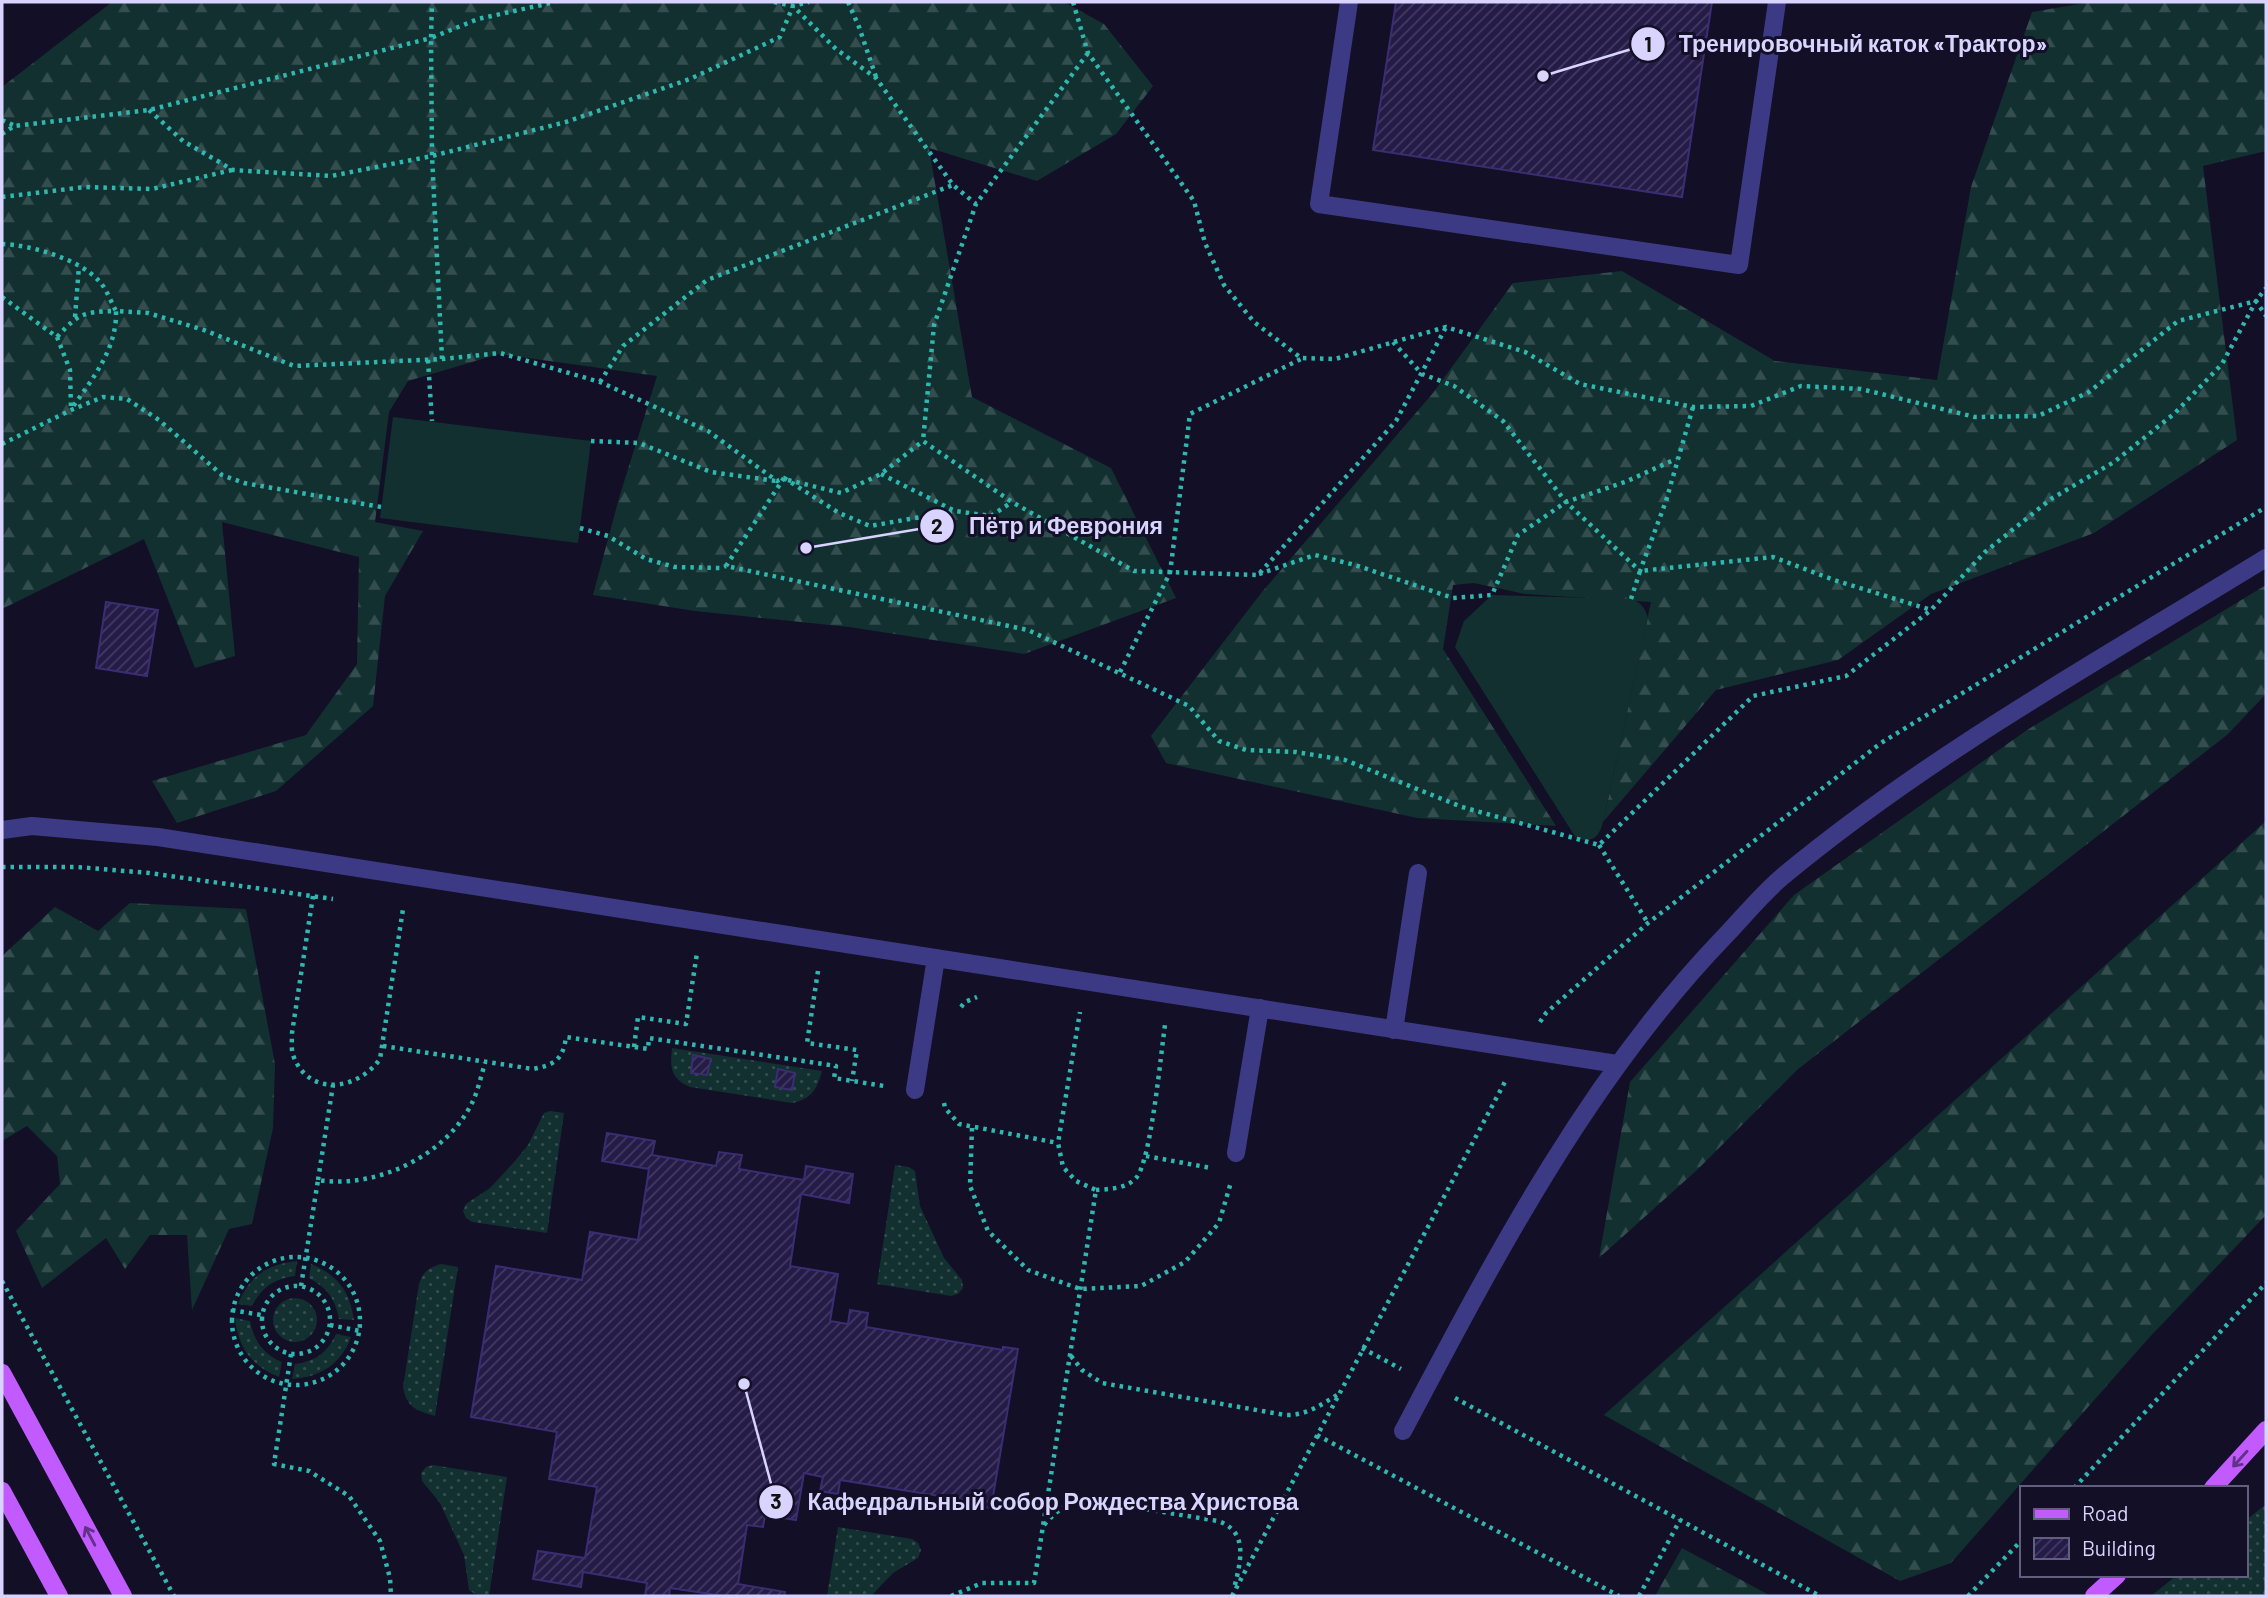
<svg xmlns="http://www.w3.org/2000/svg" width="2268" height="1598" font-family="Barlow,sans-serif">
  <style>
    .grass { fill: url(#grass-dots) }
    .forest { fill: url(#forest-firs) }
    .garden { fill: #12302f }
    .building { fill: url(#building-hatch); stroke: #3b2d73; stroke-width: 2 }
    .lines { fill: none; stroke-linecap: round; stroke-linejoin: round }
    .path { stroke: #2fb8b0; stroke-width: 4.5; stroke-dasharray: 3.5 5; stroke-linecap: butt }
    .minor { stroke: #3d3a85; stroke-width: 18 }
    .major { stroke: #c25bff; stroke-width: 18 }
    .oneway { stroke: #623188 }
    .leader { fill: none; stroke: #d9d4ff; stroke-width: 2.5 }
    .callout-dot { fill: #d9d4ff; stroke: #130f26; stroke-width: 2.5 }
    .mark-label { font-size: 21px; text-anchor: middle; font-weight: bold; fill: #111 }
    .callout-label { font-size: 23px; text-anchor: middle; font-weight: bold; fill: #d9d4ff; stroke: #130f26; stroke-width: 6; stroke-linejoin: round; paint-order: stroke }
  </style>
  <defs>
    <pattern id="grass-dots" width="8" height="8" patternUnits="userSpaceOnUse" patternTransform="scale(1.75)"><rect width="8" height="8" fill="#12302f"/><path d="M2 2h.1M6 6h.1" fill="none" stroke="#344d4e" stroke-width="1.8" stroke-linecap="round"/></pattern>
    <pattern id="forest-firs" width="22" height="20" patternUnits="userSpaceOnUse" patternTransform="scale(1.75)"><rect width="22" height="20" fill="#12302f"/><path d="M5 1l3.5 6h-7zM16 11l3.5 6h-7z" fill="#344d4e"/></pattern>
    <pattern id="building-hatch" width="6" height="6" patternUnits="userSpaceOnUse" patternTransform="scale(1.75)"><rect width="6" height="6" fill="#241b47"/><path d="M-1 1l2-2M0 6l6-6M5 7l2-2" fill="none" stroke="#433b63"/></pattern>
  </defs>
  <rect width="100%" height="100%" fill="#130f26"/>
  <!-- grass -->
  <path class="grass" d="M672,1048L822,1071C817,1089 812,1099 792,1103L690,1087C670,1079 670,1066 672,1048Z
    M550,1111L564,1113L547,1233L472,1222L466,1218L463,1211L466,1204L490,1188L515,1161L528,1145L544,1113Z
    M895,1165L909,1167L915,1171L920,1206L944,1258L962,1280L963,1288L958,1294L951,1296L877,1284Z
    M297,1261L295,1276C274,1279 262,1287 252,1306L238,1304C249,1276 268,1264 297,1261Z
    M311,1264C338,1275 350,1292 354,1320L339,1319C335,1298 327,1288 309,1278Z
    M441,1264L458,1267L435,1416C416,1410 407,1408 403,1387L419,1284C423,1272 428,1268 441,1264Z
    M273 1320a22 22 0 1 1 44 0a22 22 0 1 1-44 0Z
    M235,1318L250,1321C254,1341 263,1354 282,1362L279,1377C252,1366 238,1348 235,1318Z
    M336,1334L351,1337C341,1364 321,1377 292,1379L295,1364C316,1361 327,1353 336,1334Z
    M433,1465L507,1477L489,1596L475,1594L469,1590L464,1555L440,1503L422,1481L421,1473L426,1467Z
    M2266,1504V1596H2151L2177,1575H2245V1521Z
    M838,1527L912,1539L918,1543L921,1550L918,1558L893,1573L871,1596H827Z"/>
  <!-- forest -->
  <path class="forest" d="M112,2H1064L1104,24L1153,86L1116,134L1037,181L929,148L972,397L1111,468L1176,598L1024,654L849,627L695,611L593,595L619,498L657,376L499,354L408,381L389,412L375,522L423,531L385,596L373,706L276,791L177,823L152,781L306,735L357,664L359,557L222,522L235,656L195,668L144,539L2,609V87Z
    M2091,2H2266V151L2203,166L2237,440L2094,533L1931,594L1838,660L1716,690L1603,822L1651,602L1525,594L1474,583L1453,585L1443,649L1556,826L1417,818L1166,763L1151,736L1262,592L1433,393L1513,283L1622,271L1775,361L1937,380L1971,187L2032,12Z
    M2266,585V694L2227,735L1797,1070L1697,1170L1599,1258L1630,1082L1794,895L2027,730Z
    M2266,821V1215L2147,1340L1951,1563L1900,1581L1604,1415Z
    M130,903L246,909L275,1064L273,1128L252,1224L229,1229L192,1310L187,1235H150L125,1269L106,1238L42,1288L16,1231L60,1184L57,1156L27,1126L2,1141L3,955L55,907L98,931Z
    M1682,1548L1771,1596H1655Z"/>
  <!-- garden -->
  <path class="garden" d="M393,417L591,441L578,543L380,518Z
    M1492,595L1631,599C1641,603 1645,607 1648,618L1603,822C1599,838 1592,843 1576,838L1455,647L1464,621Z"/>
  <!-- building -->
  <path class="building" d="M1396,2H1712L1682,197L1373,150Z
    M106,602L158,610L147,676L96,668Z
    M693,1055L711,1059L707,1075L691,1073Z
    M778,1069L795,1073L792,1090L775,1087Z
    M778,1069L795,1073L792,1090L775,1087Z
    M607,1133L655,1141L652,1155L716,1166L719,1152L742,1155L739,1169L804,1180L806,1166L853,1174L849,1203L801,1194L790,1266L838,1274L830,1321L848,1324L850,1310L868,1313L866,1327L1003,1350V1347L1018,1349L991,1508L977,1506V1502L840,1480L838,1494L820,1491L823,1477L804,1473L796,1520L765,1515L763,1527L747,1525L738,1584L785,1592L784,1596H724L670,1588L669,1596H645L647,1583L583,1572L581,1587L533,1579L538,1551L585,1558L597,1487L549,1479L557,1432L471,1417L496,1266L582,1280L590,1232L638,1240L649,1169L602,1161Z"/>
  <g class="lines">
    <!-- path -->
    <path class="path" d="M774,2L793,6L836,49L876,78L953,185L976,204
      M848,2L859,27L876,77
      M1073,2L1088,53L1194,201L1205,243L1224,285L1254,322L1301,358L1335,359L1446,327L1525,352L1580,384L1693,407L1751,406L1801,386L1861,389L1975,417L2038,416L2089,392L2178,321L2256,301L2266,316
      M1088,53L976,204L934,325L923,441L1012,502L1134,571L1258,575L1396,421L1446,327
      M149,110L183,141L233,170L331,176L432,156L566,122L690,79L780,37L793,6L809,2
      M2,120L13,125
      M2,134L14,126L149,110L431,38L432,2
      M2,197L85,187L152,189L232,170
      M2,244C31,245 80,259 100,282C107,290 111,302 116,311L148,313L204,330L294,366L442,359L500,353L600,382L708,431L777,481L784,478L726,566L1028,630L1189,706L1219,741L1246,750L1296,752L1345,760L1462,807L1599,845L1753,696L1846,676L1931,610L1985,552L2051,499L2114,462L2175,413L2222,364L2256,301L2266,288
      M2,297L57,337L70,370L71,409
      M75,317L79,266
      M57,337C79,313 83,312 116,311C117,349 93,378 72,408
      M1393,342L1422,374L1454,386L1503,421L1566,502L1640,571L1666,501L1693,407
      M442,359L432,156L431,38L478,19L555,2
      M428,360L432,421
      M600,382L623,346L707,280L953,185
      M591,441L639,443L711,472L776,481
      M2,444L71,410L103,397L127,399L159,420L222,475L244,483L381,507
      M881,474L955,511L991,516L1012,502
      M784,478L839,513L870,526L955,511
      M788,480L841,493L881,474L923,441
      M580,528L608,536L646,559L675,567L720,568L726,566
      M1259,574L1315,555L1355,565L1453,598L1492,595L1518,535L1566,502L1625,482L1676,459
      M1631,599L1640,571L1773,557L1837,581L1931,610
      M1120,672L1170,573L1190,414L1301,359
      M1599,845L1648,923
      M2,867H77L149,873L333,899
      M313,896L292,1033C292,1040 291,1049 293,1055C308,1097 357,1091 380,1059L403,909
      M818,971L807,1043L857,1050L852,1081
      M961,1007L965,1002L977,997
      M1540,1022L1546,1013L1648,923L1881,743L2266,507
      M383,1046L533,1069C554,1065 563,1060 566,1037L648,1049L649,1038L836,1066L834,1078L884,1086
      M634,1047L638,1017L686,1024L697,953
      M944,1103L945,1108L959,1124L1058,1143
      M972,1128L970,1186L988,1231L1028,1270L1080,1289L1141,1286L1185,1262L1219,1223L1231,1182
      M1146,1156L1211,1168
      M318,1180L333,1085
      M1096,1190C1109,1189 1126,1189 1136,1178C1151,1162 1161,1052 1165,1025
      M232 1321a64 64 0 1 1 128 0a64 64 0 1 1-128 0Z
      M2,1281L174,1596
      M262 1320a34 34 0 1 1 68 0a34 34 0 1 1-68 0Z
      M301,1286L318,1180C375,1189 445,1157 472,1103C478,1091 481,1076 485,1063
      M232,1310L261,1315
      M330,1325L360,1331
      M1362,1348L1401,1369
      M291,1354L274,1464L309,1471L349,1496L380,1541L390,1578L391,1596
      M1071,1356L1082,1370L1102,1383L1285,1415C1305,1416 1321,1405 1337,1395
      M1455,1398L1820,1596
      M1317,1435L1619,1596
      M2074,1488L2266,1283
      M1044,1525C1058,1509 1069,1501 1090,1500L1218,1521C1250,1532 1240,1563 1234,1589
      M951,1596L982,1583H1034L1096,1190L1076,1181L1063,1167L1058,1143L1080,1012
      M1232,1596L1507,1078
      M1639,1596L1680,1520
      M1968,1596L2021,1541"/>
    <!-- minor -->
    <path class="minor" d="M1349,2L1319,204L1739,265L1777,2
      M2,830L32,826L158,837L1617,1064
      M1394,1030L1418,873
      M915,1090L936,958
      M1236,1153L1260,1008
      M1403,1431C1495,1257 1588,1078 1725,936C1744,916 1762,894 1782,877C1931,753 2102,659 2266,558"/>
    <!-- major -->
    <path class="major" d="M2,1373L123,1596
      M2213,1488L2266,1430
      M2,1491L59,1596
      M2094,1596L2117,1575"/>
  </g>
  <!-- one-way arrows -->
  <defs><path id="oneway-shaft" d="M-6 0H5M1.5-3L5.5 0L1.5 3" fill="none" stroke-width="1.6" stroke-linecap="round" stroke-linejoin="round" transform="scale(1.75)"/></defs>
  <g class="oneway">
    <use href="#oneway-shaft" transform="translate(2240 1459) rotate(132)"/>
    <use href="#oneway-shaft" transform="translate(90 1536) rotate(-118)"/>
  </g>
  <!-- callouts -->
  <path class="leader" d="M1543 76L1648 44M806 548L937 526M744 1384L776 1502"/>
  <g class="callout-dot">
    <circle cx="1543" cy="76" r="7"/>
    <circle cx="806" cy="548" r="7"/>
    <circle cx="744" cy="1384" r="7"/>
    <circle cx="1648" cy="44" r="18"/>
    <circle cx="937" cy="526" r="18"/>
    <circle cx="776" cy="1502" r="18"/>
  </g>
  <g class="mark-label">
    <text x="1648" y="52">1</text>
    <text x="937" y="534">2</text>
    <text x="776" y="1509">3</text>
  </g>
  <g class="callout-label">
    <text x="1863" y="52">Тренировочный каток «Трактор»</text>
    <text x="1066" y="534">Пётр и Феврония</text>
    <text x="1053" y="1510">Кафедральный собор Рождества Христова</text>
  </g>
  <!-- border -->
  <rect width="2268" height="1598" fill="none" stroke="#d9d4ff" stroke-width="7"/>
  <!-- legend -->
  <rect x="2020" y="1486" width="228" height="91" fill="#130f26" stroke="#625e7d" stroke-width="2"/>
  <rect x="2034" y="1509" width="35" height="10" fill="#c25bff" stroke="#625e7d" stroke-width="2"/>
  <text x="2082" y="1521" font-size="21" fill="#d9d4ff">Road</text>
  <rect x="2034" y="1538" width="35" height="21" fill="url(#building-hatch)" stroke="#625e7d" stroke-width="2"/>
  <text x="2082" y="1556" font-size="21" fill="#d9d4ff">Building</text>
</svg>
